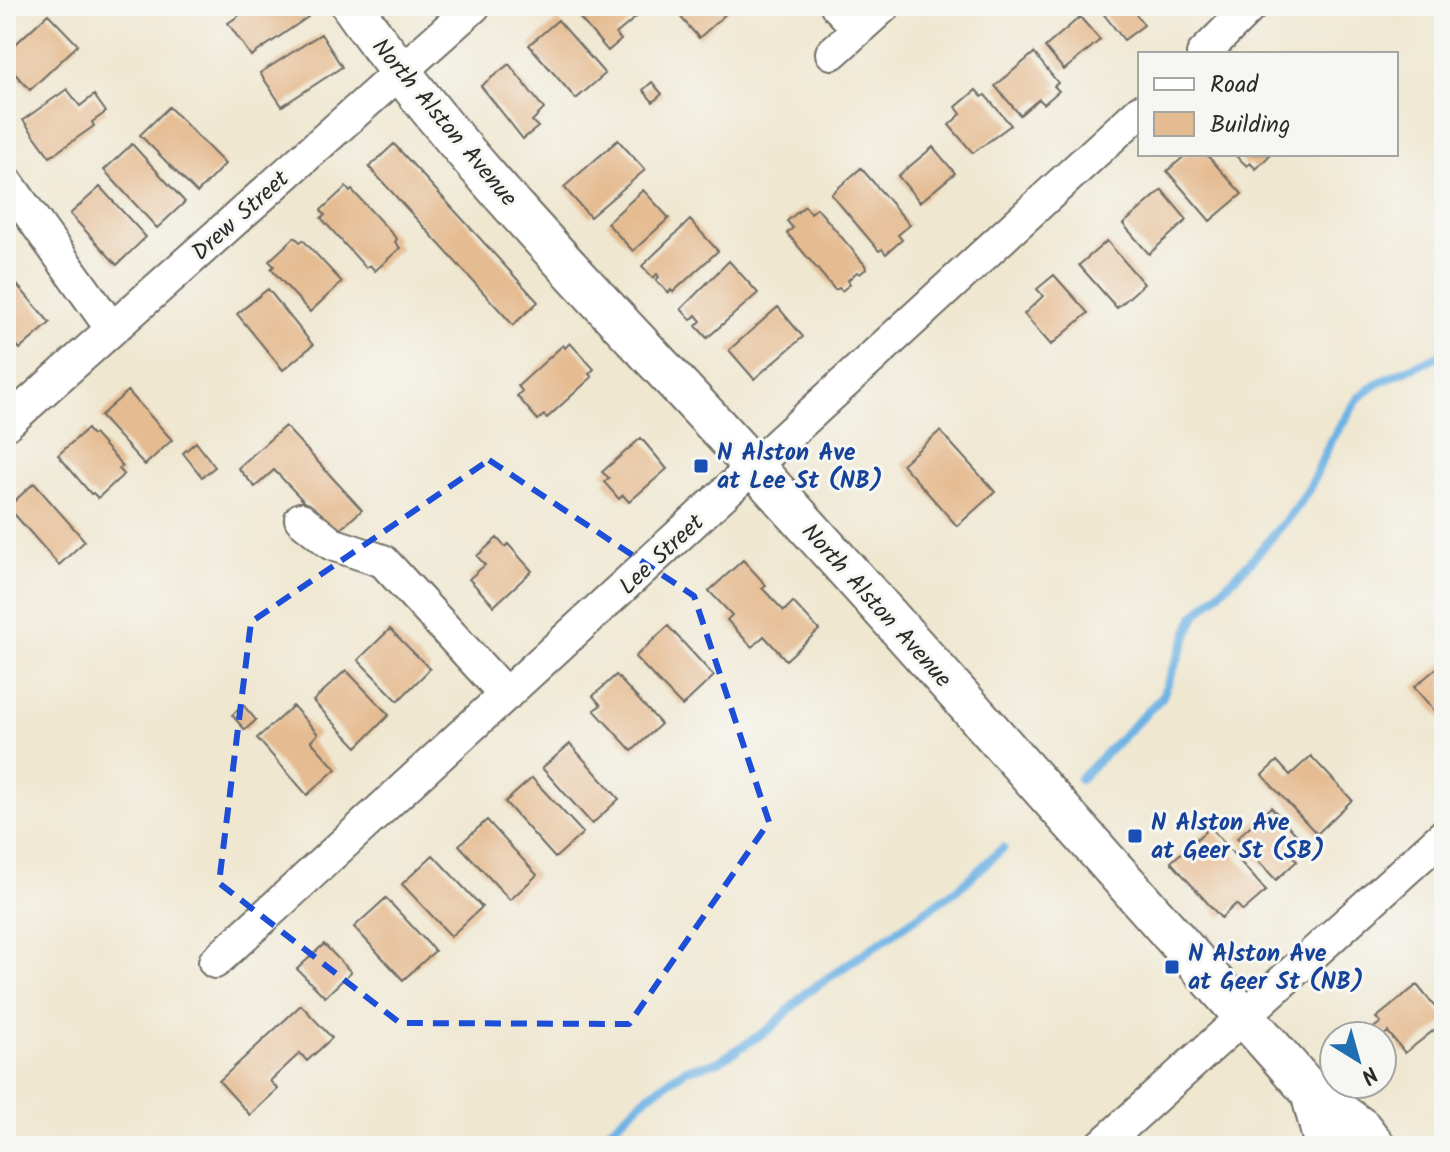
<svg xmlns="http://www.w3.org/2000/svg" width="1450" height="1152" font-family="Kalam,sans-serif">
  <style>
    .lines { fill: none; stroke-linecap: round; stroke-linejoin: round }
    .stream { stroke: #6eb2e4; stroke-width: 9 }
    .building { fill: #e5bb91 }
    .minor-casing { stroke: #706d65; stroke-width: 36 }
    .major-casing { stroke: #706d65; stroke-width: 44 }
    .minor { stroke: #fff; stroke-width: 32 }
    .major { stroke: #fff; stroke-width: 40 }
    .marked { fill: none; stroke: #1d4ed8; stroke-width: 6; stroke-dasharray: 16 10; stroke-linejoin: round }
    .transit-dot { fill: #1a4fb4; stroke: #f6f6f2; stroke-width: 3 }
    .labels { text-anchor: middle; stroke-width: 6; stroke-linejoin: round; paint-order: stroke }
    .street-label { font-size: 24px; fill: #2b2b2b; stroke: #f6f6f2 }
    .transit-label { font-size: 24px; font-weight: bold; fill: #164399; stroke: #f6f6f2; text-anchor: start }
  </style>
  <rect width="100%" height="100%" fill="#f6f6f2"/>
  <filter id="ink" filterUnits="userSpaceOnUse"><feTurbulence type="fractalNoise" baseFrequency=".0125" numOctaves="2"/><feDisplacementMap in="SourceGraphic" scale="16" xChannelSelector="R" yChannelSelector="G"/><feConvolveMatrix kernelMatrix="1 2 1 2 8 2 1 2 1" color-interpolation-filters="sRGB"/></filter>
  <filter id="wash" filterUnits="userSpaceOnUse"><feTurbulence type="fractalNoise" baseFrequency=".006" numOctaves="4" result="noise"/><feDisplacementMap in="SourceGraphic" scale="32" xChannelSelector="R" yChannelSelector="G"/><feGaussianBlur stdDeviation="1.8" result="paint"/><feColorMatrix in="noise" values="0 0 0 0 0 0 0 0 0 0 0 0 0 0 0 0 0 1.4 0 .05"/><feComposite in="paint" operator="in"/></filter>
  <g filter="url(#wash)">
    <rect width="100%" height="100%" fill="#efe7d0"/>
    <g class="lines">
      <!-- stream -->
      <path class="stream" d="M1080,779L1162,697L1195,616L1251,561L1294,511L1309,489L1331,441L1359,397L1380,382L1440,355L1444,348
        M589,1146L600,1139L649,1095L685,1070L718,1062L771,1028L806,993L958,889L1003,848"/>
    </g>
    <g id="blocks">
      <!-- building -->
      <path class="building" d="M253,6H300L308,17L251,56L228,23Z
        M592,6H633L640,14L616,34L621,40L608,51L579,17Z
        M671,6H724L729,11L699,38Z
        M1110,6H1130L1144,25L1124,40L1102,12Z
        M48,14L78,45L30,90L6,64V53Z
        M1080,17L1100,40L1064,70L1045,47Z
        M558,20L605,74L576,99L529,45Z
        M321,34L342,67L282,106L260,73Z
        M1034,53L1058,83L1054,86L1059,91L1044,104L1039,99L1020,115L995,86Z
        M509,64L544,109L532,121L538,127L523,139L481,86Z
        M652,82L662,94L653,102L643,90Z
        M67,89L80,106L94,95L106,112L92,122L94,126L50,157L23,120Z
        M976,90L982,97L985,95L1011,125L973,153L949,125L961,114L956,107Z
        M169,107L225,164L197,193L140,135Z
        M618,140L645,170L590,217L564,187Z
        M132,144L185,202L157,228L104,170Z
        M394,144L538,302L513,325L369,167Z
        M933,147L955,173L920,202L898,176Z
        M1187,154H1206L1242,194L1210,221L1167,171Z
        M1234,154H1271L1256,169L1250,163L1247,166Z
        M861,168L910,225L898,235L902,240L886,254L882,249L879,251L831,194Z
        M100,187L146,237L117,265L70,214Z
        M346,187L350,192L352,190L397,239L395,242L400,248L375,271L370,265L366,268L321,218L325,215L321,210Z
        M643,190L669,218L633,251L607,223Z
        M1162,190L1187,220L1149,254L1123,224Z
        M805,206L811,213L817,208L865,265L866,269L860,274L857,272L848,280L850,284L842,291L839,288L835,290L787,233L793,228L787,221Z
        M690,220L718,251L673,292L671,290L668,293L656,280L659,277L657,274L653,278L642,266Z
        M295,237L300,242L303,240L342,282L310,312L271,269L274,266L269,261Z
        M1107,241L1144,284L1117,308L1079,265Z
        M729,261L758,293L707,338L696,326L701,321L696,315L691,320L681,309Z
        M6,272L50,323L20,349L6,333Z
        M1054,275L1088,313L1051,345L1024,314L1043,296L1037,289Z
        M268,289L313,345L283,370L237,314Z
        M778,307L803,337L754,379L729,350Z
        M570,343L594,369L589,374L592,377L547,418L544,415L538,420L517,396L522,391L518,386L563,345L565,348Z
        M128,391L172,440L145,465L100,416Z
        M285,426L362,510L335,534L274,470L255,487L238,468Z
        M87,429L92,435L94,434L123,466L119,469L124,474L98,498L93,493L91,494L58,455Z
        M940,431L995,492L957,526L902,464Z
        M641,438L667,469L629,502L623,495L619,499L604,482L609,478L602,472Z
        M196,442L215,467L202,477L183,453Z
        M34,483L85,541L59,565L8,507Z
        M497,538L505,547L508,544L532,571L494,606L469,579L485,565L477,556Z
        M743,560L766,585L762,588L784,611L793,602L819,630L786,660L764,636L752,647L727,620L732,615L709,591Z
        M668,626L714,676L682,706L635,657Z
        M390,629L430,669L398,701L358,660Z
        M1444,662V722L1414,687Z
        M346,670L389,715L357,747L313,701Z
        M616,675L661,724L632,751L594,710L601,705L593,696Z
        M243,705L256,720L245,730L232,715Z
        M293,706L318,734L311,741L336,769L307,795L257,738Z
        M570,744L619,799L592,824L542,768Z
        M1311,756L1352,800L1317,834L1262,775L1277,761L1290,775Z
        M532,778L583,833L555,858L505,802Z
        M1271,807L1304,843L1291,855L1297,861L1276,880L1237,838Z
        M487,820L537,875L510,900L459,845Z
        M1210,827L1266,891L1243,911L1236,904L1221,918L1171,862Z
        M433,855L482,907L451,936L402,884Z
        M386,898L435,951L403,980L354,927Z
        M324,944L351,972L325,997L297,969Z
        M1417,985L1444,1018V1022L1405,1053L1388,1032L1383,1036H1352L1365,1026L1370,1031L1381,1022L1376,1018Z
        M301,1005L332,1038L307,1061L300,1053L270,1081L278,1089L250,1115L219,1081Z"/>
    </g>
  </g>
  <g filter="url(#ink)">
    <use href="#blocks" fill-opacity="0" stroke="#706d65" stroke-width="2"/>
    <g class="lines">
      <!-- minor casing -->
      <g class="minor-casing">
        <path id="minor" d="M837,6L859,29
          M832,53L884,6
          M1203,54L1251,6
          M6,181L112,329
          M6,424L474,6
          M301,519L332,544L383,561L506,695
          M215,962L1140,111
          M1101,1146L1444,835"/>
      </g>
      <!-- major casing -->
      <g class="major-casing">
        <path id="major" d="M352,6C469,173 617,316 754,467C941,673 1126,883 1311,1092L1361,1128L1375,1146
          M1311,1092L1325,1146"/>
      </g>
      <!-- minor -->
      <use href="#minor" class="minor"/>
      <!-- major -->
      <use href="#major" class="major"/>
    </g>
  </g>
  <!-- marked area -->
  <path class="marked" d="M489,460L694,596L769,822L629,1024L400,1023L219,883L251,622Z"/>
  <!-- markers -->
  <g class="transit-dot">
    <rect x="693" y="458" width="16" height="16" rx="4"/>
    <rect x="1127" y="828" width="16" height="16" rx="4"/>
    <rect x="1164" y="959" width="16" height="16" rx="4"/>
  </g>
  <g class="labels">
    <!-- street labels -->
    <g class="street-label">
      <text transform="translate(445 122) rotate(50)" y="8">North Alston Avenue</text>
      <text transform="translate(240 215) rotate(-42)" y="8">Drew Street</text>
      <text transform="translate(661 554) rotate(-43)" y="8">Lee Street</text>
      <text transform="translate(877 605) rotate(48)" y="8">North Alston Avenue</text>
    </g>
    <!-- transit labels -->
    <g class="transit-label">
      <text x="717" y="460">N Alston Ave<tspan x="717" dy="28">at Lee St (NB)</tspan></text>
      <text x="1151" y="830">N Alston Ave<tspan x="1151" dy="28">at Geer St (SB)</tspan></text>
      <text x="1188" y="961">N Alston Ave<tspan x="1188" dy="28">at Geer St (NB)</tspan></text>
    </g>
  </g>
  <!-- margin -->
  <rect width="1450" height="1152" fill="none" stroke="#f6f6f2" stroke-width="32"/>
  <!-- legend -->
  <rect x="1138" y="52" width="260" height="104" fill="#f6f6f2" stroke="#a5a5a2" stroke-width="2"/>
  <rect x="1154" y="78" width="40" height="12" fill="#ffffff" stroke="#a5a5a2" stroke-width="2"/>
  <text x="1210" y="92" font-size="24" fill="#2b2b2b">Road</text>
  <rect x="1154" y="112" width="40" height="24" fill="#e5bb91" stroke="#a5a5a2" stroke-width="2"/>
  <text x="1210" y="132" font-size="24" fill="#2b2b2b">Building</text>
  <!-- north arrow -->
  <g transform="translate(1358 1060) rotate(143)"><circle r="38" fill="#f6f6f2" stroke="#a5a5a2" stroke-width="2"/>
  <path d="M0-6L14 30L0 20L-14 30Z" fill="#1f6fb2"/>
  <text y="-12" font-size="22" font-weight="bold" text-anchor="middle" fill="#2b2b2b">N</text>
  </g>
</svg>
